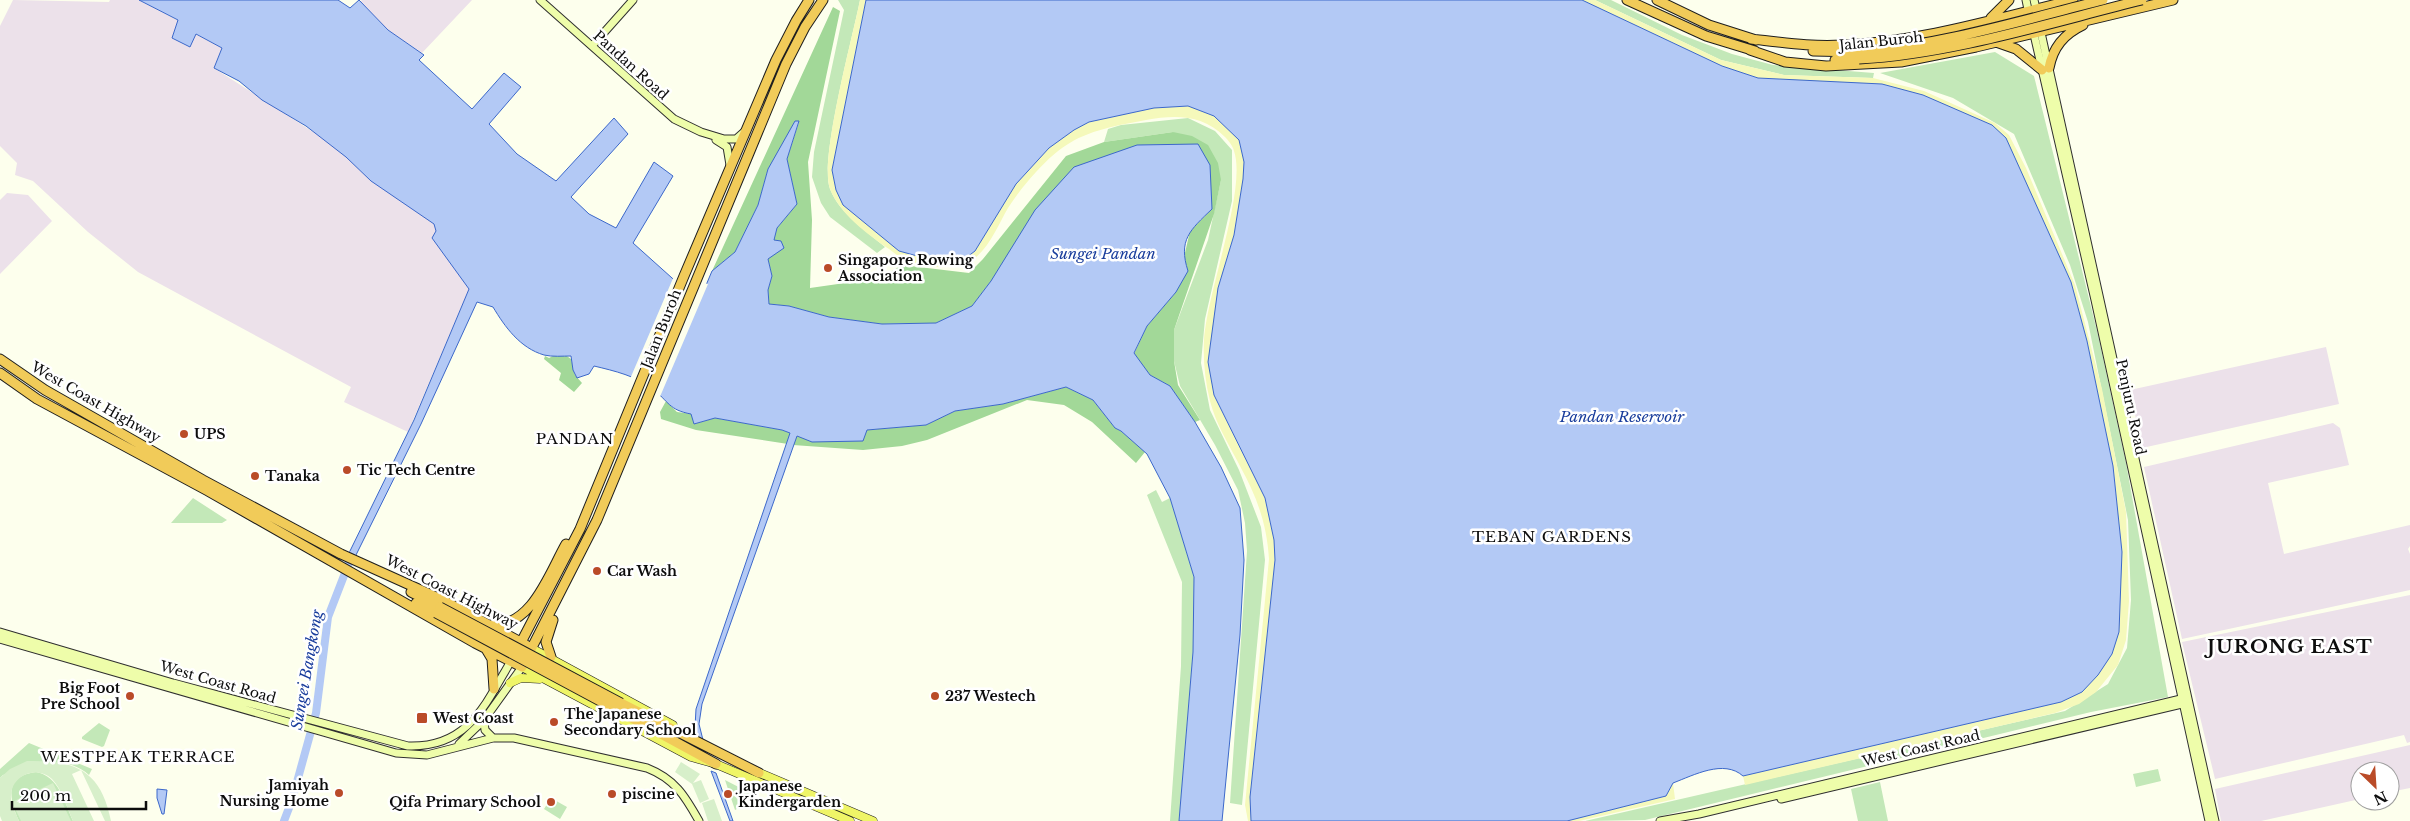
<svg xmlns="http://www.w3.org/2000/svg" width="2410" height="821" font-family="'Libre Baskerville',serif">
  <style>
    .industrial { fill: #ece1ea }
    .green { fill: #c3e8b8 }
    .forest { fill: #a2d898 }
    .sand { fill: #f5f9bb }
    .pitch { fill: #d7efca }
    .water { fill: #b3c9f5; stroke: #3c68ca }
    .pier { fill: #fdffed }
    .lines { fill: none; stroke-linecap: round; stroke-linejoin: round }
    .river { stroke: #b3c9f5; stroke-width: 8 }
    .secondary-casing { stroke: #2f2f2f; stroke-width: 9 }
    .primary-casing { stroke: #1e1e1e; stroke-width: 9 }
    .highway-casing { stroke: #1e1e1e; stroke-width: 11 }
    .secondary { stroke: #eefdaa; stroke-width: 7 }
    .primary { stroke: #eff567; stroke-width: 8 }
    .highway { stroke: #f1cb59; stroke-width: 9 }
    .highway-bridge-casing { stroke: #1e1e1e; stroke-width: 11; stroke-linecap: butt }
    .highway-bridge { stroke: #f1cb59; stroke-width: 9 }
    .poi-dot { fill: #ba4b28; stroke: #fff; stroke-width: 2 }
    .labels { text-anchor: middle; stroke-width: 5; stroke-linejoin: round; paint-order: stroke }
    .street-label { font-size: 14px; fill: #0d0d0d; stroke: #fff }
    .poi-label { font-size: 14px; font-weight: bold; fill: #0d0d0d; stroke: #fff; text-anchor: start }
    .water-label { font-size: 15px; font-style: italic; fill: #193d9c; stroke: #fff }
    .neighbourhood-label { font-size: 15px; letter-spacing: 1px; fill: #0d0d0d; stroke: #fff }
    .district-label { font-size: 19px; font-weight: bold; letter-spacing: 1px; fill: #0d0d0d; stroke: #fff }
  </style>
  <rect width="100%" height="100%" fill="#fdffed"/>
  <!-- industrial -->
  <path class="industrial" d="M13,0L109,2L110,0H139L179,21L172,38L195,34L222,48L214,68L338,148L434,224L469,289L408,432L344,402L351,387L138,272L88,232L33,181L15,175L17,163L0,146V26Z
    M362,0H472L422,53L388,30L360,2Z
    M7,193L28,195L52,221L0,274V200Z
    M2326,347L2339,404L2142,448L2130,390Z
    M2333,423L2340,428L2349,465L2268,483L2284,554L2410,525V546L2408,549L2410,554V590L2182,639L2144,467Z
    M2410,595V742L2407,743L2404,735L2215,779L2182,642Z
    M2410,745V788L2390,792V771H2360V799L2261,821H2221L2215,789Z"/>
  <!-- green -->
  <path class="green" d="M838,0H860C853,36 819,161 830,189C840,214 865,230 885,247L877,253L830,217L821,203L812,177L814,152L844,10Z
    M1595,0H1611L1682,35L1732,54L1773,65L1874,73L1873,78L1784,75L1721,60Z
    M1995,52L2034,76L2098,335L2126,463L2168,697L2091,712L1645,820L1585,821L2065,711L2108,684L2127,648L2131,600L2128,520L2088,322L2070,265L2014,134L1953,98L1880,73Z
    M1188,118L1215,131L1232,150V201L1205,319L1201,363L1210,410L1239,470L1261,527L1265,560L1242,805L1230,803L1247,551L1245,523L1238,490L1215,445L1180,386L1174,361V330L1208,240L1221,180L1173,132L1104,142L1108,129L1121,125Z
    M1156,490L1162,502L1170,498L1194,577L1193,652L1179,821H1170L1181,666L1182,582L1147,495Z
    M193,498L227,520L222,523H171Z
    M99,723L110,730L104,746L102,747L82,739V737Z
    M29,743L92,769L89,775C63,752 31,767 3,775L0,778V769Z
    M2158,769L2161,781L2136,787L2133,774Z
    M36,772C59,776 65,803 73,821H19C9,799 4,776 36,772Z
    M725,780L758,797L735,810Z
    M1880,782L1888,821H1858L1851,789Z
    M551,798L567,807L560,819L544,809Z"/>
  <!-- forest -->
  <path class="forest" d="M833,7L840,11L808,162L812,220L810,288L880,278L902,265L969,273L983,259L1066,156L1104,142L1173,132L1192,136L1208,145L1218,163L1221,180L1214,214L1174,330V361L1178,385L1200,420L1195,422L1170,386L1150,375L1134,354L1147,326L1176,292L1190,231L1212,209L991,281L972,306L936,323L882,324L829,317L789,306L769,304L768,290L772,276L768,259L777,228L797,204L787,159L799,122L768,169L758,205L735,252L712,271Z
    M561,352L571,359L575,375L582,383L574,392L559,380L561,373L544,359L545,356L549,358Z
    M1066,387L1093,400L1115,428L1121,431L1145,452L1136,463L1092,422L1064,405L1027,400L927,440L902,446L863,450L793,445L797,436L862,441L867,430L926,425L955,411L1003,404Z
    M666,401L677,412L692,414L694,424L715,418L782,430L791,433L788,444L696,430L661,419L660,412Z"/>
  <!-- sand -->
  <path class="sand" d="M860,0H866L832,170L843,205L899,251H975L1016,184L1049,148L1074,130L1089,122L1154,108L1188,106L1214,116L1239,140L1244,162L1243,179L1234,235L1218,288L1214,395L1265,498L1274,540L1275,560L1250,797L1251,821H1248L1245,805L1269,559C1267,525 1257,497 1241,468C1230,446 1216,425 1210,401C1205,381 1203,360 1204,340C1207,292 1247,189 1234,151C1233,146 1228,140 1225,137C1202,114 1175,115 1146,120C1119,125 1088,130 1065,146C1046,158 1020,189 1008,208C998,225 987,254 968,262C953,268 928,268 912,264C904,261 896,254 889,249C867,234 840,214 830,189C819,160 853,36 860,0Z
    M1582,0H1595L1721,60L1784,75L1873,78L1924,91L1995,123L2009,135L2026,168L2075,285L2102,389L2126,512L2129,601L2126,640L2118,665L2096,692L2079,704L2055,713L1745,785L1743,776L2061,702L2122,552L2113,466L2087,341L1820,82L1758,78L1722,66Z
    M1673,783L1675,799L1579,821H1567L1666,796Z"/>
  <!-- pitch -->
  <path class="pitch" d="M27,761C75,760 101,770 111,821H105L81,770L72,774L94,821H73C67,808 62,789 52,779C37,765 12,775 11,795C10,804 16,813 19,821H2L0,816V778L10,769Z
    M681,762L700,774L693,783L701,780L709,799L700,803L692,784L675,772Z
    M53,783L71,821H21L12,802Z
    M714,799L722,821H708L702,803Z"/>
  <!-- water -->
  <path class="water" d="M139,0H338L350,8L359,0L388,30L424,55L419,60L472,109L504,73L521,87L489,124L517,154L556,181L614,118L628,134L571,197L589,214L616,228L654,162L673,176L633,243L691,295L704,290L712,271L735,252L758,205L768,169L795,121H799L787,159L797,204L777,228L774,240L781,241L784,248L768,259L772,276L768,290L769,304L789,306L829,317L882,324L936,323L972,306L991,281L1035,210L1074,167L1137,145L1198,144L1210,165L1212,209C1190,230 1178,240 1188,271L1176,292L1147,326L1134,353L1150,375L1170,386L1195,422L1221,467L1240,508L1244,560L1240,635L1222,821H1179L1193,652L1194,577L1170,498L1147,454L1121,431L1115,428L1093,400L1066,387L1003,404L955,411L926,425L867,430L863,441L812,442L797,436L702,704L699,724L703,740L699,739L695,727L696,709L790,433L782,430L715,418L694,424L691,414C669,410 669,402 653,389C636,376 615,371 594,366L589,374L577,378L573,370L571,356C563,356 552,357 544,355C520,348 505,327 493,307L477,302L421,424L355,557L349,553L414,420L469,289L432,238L436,231L434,224L371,181L346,157L306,126L262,100L239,81L214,68L222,48L196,34L190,47L172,38L178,20Z
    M866,0H1582L1722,66L1758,78L1882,84L1923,95L1992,125L2006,138L2071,282L2087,341L2113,466L2122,552L2119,632L2112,654L2098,675L2082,692L2061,702L1743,776C1724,759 1694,775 1673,783L1666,796L1567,821H1251L1250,797L1275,560L1274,540L1265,498L1214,395L1208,362L1218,288L1234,235L1243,179L1244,162L1239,140L1214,116L1188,106L1154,108L1089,122L1074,130L1049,148L1016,184L975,251L967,257L954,260L921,257L899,251L843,205L836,190L832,170Z
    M711,771L716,773L733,821H730Z
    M157,789L167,790L164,814H162L157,798Z"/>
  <!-- pier -->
  <path class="pier" d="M674,276L692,292L702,288L704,283L708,284L659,399L651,391L630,379Z"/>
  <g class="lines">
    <!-- river -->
    <path class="river" d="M284,821L292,800L316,713L328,617L352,555"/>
    <!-- secondary casing -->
    <g class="secondary-casing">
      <path id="secondary" d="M540,0L674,119L701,132L724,139H736L745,131
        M2026,0L2029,14
        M2034,0L2037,13
        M2040,28L2215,821
        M2033,30L2095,300L2209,821
        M592,46L633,0
        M716,140L727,147L730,165
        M0,632L173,683L408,746C468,748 485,705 511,661
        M0,639L396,753L427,755L493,738H514L647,768C675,779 685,796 699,821
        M484,721L485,730L493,738
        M459,744L484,720L522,667
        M1781,799L2186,703
        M1660,821L1699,814L2185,698"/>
    </g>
    <!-- primary casing -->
    <g class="primary-casing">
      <path id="primary" d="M533,649L673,725
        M522,667L691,757L716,764L850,821
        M510,683L521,678L540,679
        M755,771L873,821"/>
    </g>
    <!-- highway casing -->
    <g class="highway-casing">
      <path id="highway" d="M1627,0L1706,36L1755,51
        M1657,0L1709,25L1756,40
        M1991,18L2009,0
        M1751,39C1781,42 1811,47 1842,45C1920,42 1998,18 2073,0
        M1996,42L2016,49L2042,70
        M1750,50L1785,62L1826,66L1901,62L1976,47L2173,0
        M1813,51L1858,52
        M1835,60L1859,59
        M2049,68C2053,47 2064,34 2083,25
        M0,359L45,390L203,480L341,554L443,600L526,645
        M0,373L37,399L208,491L475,643L522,667L597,520L786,64L805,27L823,0
        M411,592L440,607
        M416,603L436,613
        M491,625C532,627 549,574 566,544
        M486,649L492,659L494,689
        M515,654L580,529L684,276L776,60L796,21L809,0
        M551,657L546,642L553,620
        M621,703L759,773
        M615,709L716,764"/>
    </g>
    <!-- secondary -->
    <use href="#secondary" class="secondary"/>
    <!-- primary -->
    <use href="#primary" class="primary"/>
    <!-- highway -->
    <use href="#highway" class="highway"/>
    <!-- highway-bridge casing -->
    <g class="highway-bridge-casing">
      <path id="highway-bridge" d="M1858,52C1941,45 2023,20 2103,0
        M1859,59C1952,54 2052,22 2142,0
        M440,607L621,703
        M436,613L615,709"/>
    </g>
    <!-- highway-bridge -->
    <use href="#highway-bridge" class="highway-bridge"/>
  </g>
  <!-- markers -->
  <g class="poi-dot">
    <circle cx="828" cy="268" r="5"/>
    <circle cx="184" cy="434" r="5"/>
    <circle cx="347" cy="470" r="5"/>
    <circle cx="255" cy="476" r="5"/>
    <circle cx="597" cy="571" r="5"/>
    <circle cx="130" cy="696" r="5"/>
    <circle cx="935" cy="696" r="5"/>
    <rect x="416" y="712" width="12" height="12" rx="2.5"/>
    <circle cx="554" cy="722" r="5"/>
    <circle cx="339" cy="793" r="5"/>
    <circle cx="612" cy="794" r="5"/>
    <circle cx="728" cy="794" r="5"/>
    <circle cx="551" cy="802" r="5"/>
  </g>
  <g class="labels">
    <!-- street labels -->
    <g class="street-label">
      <text transform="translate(1881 41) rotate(-6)" y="5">Jalan Buroh</text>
      <text transform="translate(631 65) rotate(42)" y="5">Pandan Road</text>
      <text transform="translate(661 329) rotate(-68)" y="5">Jalan Buroh</text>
      <text transform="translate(96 402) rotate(30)" y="5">West Coast Highway</text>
      <text transform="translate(2131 407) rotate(78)" y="5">Penjuru Road</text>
      <text transform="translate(452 592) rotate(27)" y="5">West Coast Highway</text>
      <text transform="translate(218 682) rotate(16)" y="5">West Coast Road</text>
      <text transform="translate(1921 748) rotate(-13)" y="5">West Coast Road</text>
    </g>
    <!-- poi labels -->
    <g class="poi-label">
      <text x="838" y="265">Singapore Rowing<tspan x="838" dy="16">Association</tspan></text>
      <text x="194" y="439">UPS</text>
      <text x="357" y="475">Tic Tech Centre</text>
      <text x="265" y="481">Tanaka</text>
      <text x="607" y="576">Car Wash</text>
      <text x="120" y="693" text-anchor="end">Big Foot<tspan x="120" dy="16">Pre School</tspan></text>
      <text x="945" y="701">237 Westech</text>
      <text x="564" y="719">The Japanese<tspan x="564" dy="16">Secondary School</tspan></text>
      <text x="433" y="723">West Coast</text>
      <text x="329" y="790" text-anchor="end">Jamiyah<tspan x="329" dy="16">Nursing Home</tspan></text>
      <text x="738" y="791">Japanese<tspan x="738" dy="16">Kindergarden</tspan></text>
      <text x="622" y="799">piscine</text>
      <text x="541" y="807" text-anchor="end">Qifa Primary School</text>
    </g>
    <!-- water labels -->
    <g class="water-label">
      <text x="1103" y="259">Sungei Pandan</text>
      <text x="1622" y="422">Pandan Reservoir</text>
      <text transform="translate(307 670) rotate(-80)" y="5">Sungei Bangkong</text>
    </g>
    <!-- neighbourhood labels -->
    <g class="neighbourhood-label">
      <text x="575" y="444">PANDAN</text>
      <text x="1552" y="542">TEBAN GARDENS</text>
      <text x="138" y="762">WESTPEAK TERRACE</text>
    </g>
    <!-- district labels -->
    <g class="district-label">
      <text x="2290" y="653">JURONG EAST</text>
    </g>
  </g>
  <!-- north arrow -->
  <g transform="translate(2375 786) rotate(155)"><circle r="24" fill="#ffffff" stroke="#9e9e9e"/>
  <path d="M0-4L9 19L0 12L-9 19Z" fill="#ba4b28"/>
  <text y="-8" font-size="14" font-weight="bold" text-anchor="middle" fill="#0d0d0d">N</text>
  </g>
  <!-- scale -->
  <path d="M12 801v8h134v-8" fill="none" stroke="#0d0d0d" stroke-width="2.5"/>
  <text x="20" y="801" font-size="15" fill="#0d0d0d" stroke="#ffffff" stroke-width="4" paint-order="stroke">200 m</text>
</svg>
